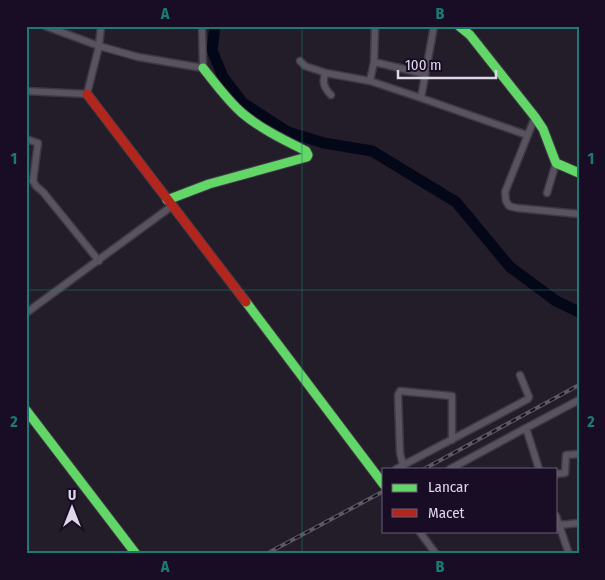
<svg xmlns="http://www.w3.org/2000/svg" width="605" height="580" font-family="'Fira Sans Condensed',sans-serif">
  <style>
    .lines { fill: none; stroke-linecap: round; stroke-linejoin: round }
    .river { stroke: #030718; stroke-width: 11 }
    .street-casing { stroke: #3e3a45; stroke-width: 9 }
    .fast-casing { stroke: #3e3a45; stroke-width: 11 }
    .jam-casing { stroke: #3e3a45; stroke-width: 11 }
    .street { stroke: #58535e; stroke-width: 6 }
    .fast { stroke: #63d668; stroke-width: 9 }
    .jam { stroke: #b3261e; stroke-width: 9 }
    .rail-casing { stroke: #5d5862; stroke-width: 4 }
    .rail { stroke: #190d26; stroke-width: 2; stroke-dasharray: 5.5; stroke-linecap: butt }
    .grid { fill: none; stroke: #197b74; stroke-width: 1; stroke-opacity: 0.55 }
    .neatline { fill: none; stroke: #197b74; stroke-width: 2 }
    .grid-label { font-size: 16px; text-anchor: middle; font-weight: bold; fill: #197b74 }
  </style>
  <rect width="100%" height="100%" fill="#231d2a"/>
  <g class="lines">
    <!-- river -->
    <path class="river" d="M215,26L212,50L223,77L243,103L288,132L324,143L372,151L456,202L510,267L556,301L579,312"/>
    <!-- street casing -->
    <g class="street-casing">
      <path id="street" d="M101,26L99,46L138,57L203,68L202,26
        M434,26L421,98L527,135
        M300,61L305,66L326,73
        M374,62L425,74
        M370,81L421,98
        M26,91L87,94L99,46L45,26
        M331,95C325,89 321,81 326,73L370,81L374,62L375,26
        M535,117L505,192L506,201L509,206L517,208L579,214
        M26,139L38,143L33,181L36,186L43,192L99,261
        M547,193L556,163
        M26,313L172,206
        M403,465L400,453L398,395L400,391L452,396V440
        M396,469L528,399L529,397L520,375
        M450,469L526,428
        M539,469L526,428L579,400
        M556,474L565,473L566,455L579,454
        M556,516L569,554
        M560,525L579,523
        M419,531L436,554"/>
    </g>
    <!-- fast casing -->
    <g class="fast-casing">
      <path id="fast" d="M459,26L470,35L535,117L543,129L556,163L579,173
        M167,200L209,184L307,157L308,155L306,151C284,140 261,129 242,113C227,100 215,83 203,68
        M246,302L384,485
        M26,410L136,554"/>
    </g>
    <!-- jam casing -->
    <g class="jam-casing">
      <path id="jam" d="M87,94L246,302"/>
    </g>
    <!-- street -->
    <use href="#street" class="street"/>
    <!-- fast -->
    <use href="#fast" class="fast"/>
    <!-- jam -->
    <use href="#jam" class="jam"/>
    <!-- rail casing -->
    <g class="rail-casing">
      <path id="rail" d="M424,469L579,385
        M266,554L384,491"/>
    </g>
    <!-- rail -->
    <use href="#rail" class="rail"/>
  </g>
  <!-- grid -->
  <path class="grid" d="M302,26V554M26,290H579"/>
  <!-- border -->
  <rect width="605" height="580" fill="none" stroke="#190d26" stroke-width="55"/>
  <!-- legend -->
  <rect x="382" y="468" width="175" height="65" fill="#190d26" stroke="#685e74"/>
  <rect x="392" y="484" width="25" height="8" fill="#63d668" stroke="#685e74"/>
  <text x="428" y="492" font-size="15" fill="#ded7e9">Lancar</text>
  <rect x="392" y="509" width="25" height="8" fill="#b3261e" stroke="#685e74"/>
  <text x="428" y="518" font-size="15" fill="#ded7e9">Macet</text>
  <!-- north arrow -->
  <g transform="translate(72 508)" stroke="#190d26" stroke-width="4" paint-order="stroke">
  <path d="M0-4L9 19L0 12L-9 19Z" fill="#ded7e9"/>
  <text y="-8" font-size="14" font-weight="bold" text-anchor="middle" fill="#ded7e9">U</text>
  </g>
  <!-- scale -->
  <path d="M398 70v8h98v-8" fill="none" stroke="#ded7e9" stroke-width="2.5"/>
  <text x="405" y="70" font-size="15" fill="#ded7e9" stroke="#190d26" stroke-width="4" paint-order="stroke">100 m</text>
  <rect x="28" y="28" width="550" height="524" class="neatline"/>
  <g class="grid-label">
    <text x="165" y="19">A</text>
    <text x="440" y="19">B</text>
    <text x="14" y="164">1</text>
    <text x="591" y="164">1</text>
    <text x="14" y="427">2</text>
    <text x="591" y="427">2</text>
    <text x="165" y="572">A</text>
    <text x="440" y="572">B</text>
  </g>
</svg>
